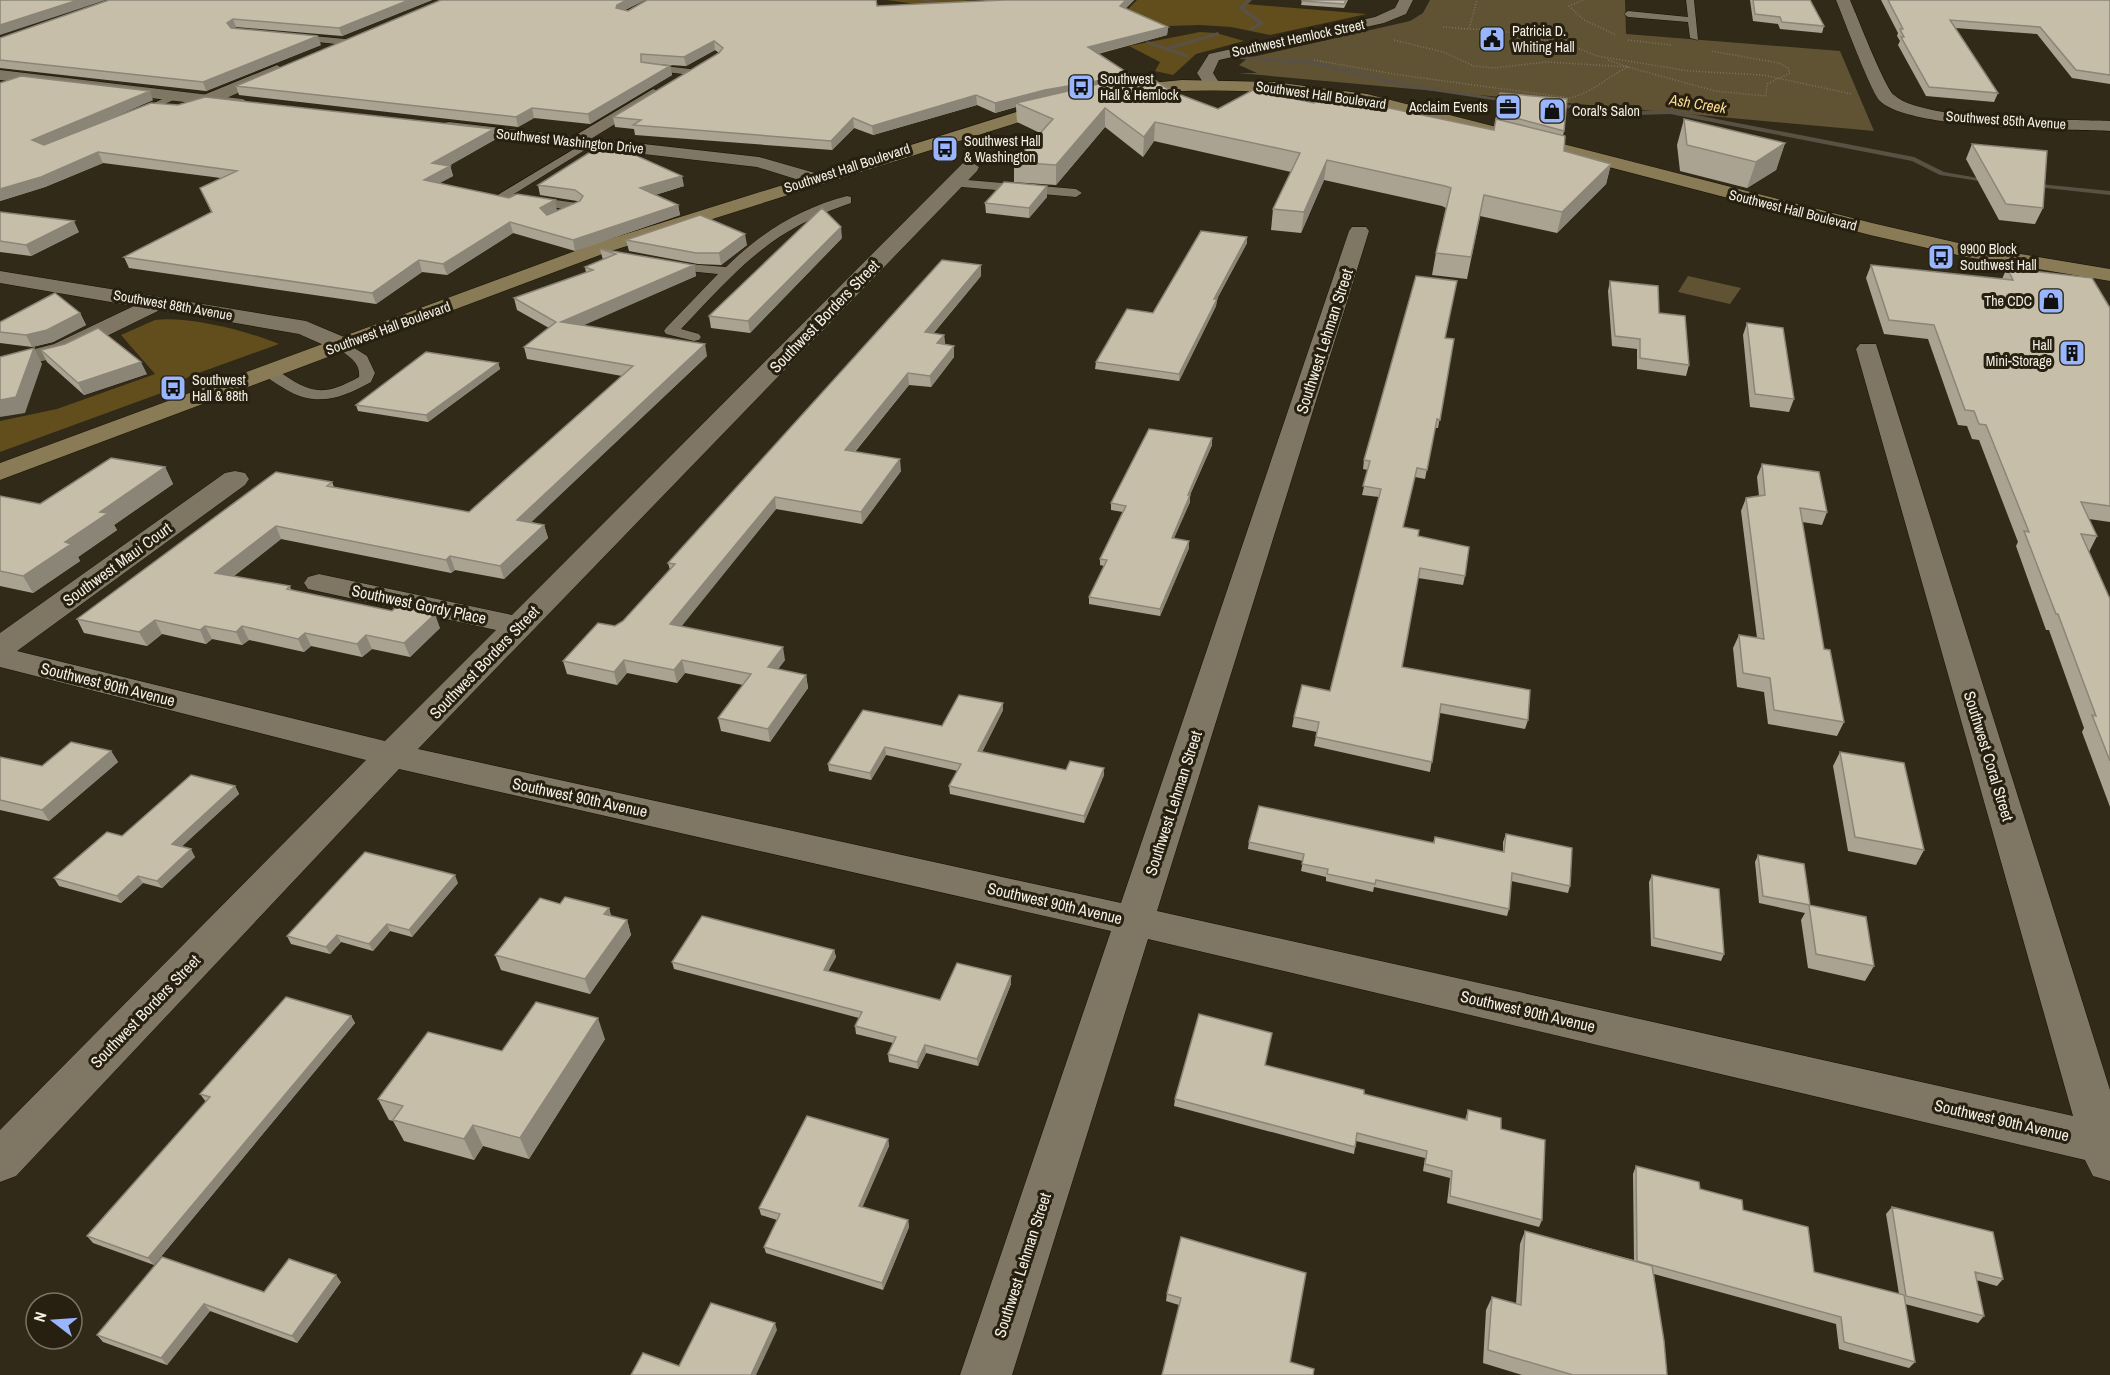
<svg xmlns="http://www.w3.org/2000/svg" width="2110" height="1375" font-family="'Archivo Narrow',sans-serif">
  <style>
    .green { fill: #605334 }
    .forest { fill: #614e1c }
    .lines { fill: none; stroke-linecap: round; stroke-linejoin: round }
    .stream { fill: #595244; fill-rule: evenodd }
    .service-casing { stroke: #191204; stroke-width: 1 }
    .minor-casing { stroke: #191204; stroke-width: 1 }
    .tertiary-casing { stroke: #191204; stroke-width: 1 }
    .secondary-casing { stroke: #191204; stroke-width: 1 }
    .path { stroke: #7a7465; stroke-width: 1.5; stroke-dasharray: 1 2; stroke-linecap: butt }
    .service { fill: #7f7764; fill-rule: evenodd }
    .minor { fill: #7f7764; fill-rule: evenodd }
    .tertiary { fill: #7f7764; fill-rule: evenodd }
    .secondary { fill: #897b55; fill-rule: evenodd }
    .wall { fill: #aba392 }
    .shaded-wall { fill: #8b8577 }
    .building { fill: #c7beaa; stroke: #8b8577; stroke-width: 1.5 }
    .labels { text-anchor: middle; stroke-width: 6; stroke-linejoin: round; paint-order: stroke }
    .far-poi-label { font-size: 14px; fill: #f3efe4; stroke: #272010; text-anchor: start }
    .far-street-label { font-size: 14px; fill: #f3efe4; stroke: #272010 }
    .far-water-label { font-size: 15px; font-style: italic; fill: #fbdb8f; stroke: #272010 }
    .street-label { font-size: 16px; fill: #f3efe4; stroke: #272010 }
  </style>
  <rect width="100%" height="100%" fill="#312a19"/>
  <!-- green -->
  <path class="green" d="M1430,0H1625L1626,34L1840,51L1874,131L1238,73H1257L1239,65L1248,58L1410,21L1423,13Z
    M1688,276L1741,288L1730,304L1678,292Z"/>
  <!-- forest -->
  <path class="forest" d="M887,0H963L1122,15L1137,0H1249L1246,4L1367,14L1270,35L1231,27L1200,25L1168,26L1123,34Z
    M1200,32L1216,33L1244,41L1196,54L1173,75L1155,71L1160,62L1129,46Z
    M155,320C188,316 248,331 279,344L190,376L164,392L0,452V421L57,409L155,374L121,335Z"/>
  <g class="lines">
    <!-- stream -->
    <path class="stream" d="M919,0H929L955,6L952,8Z
      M1247,0H1252L1244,8L1265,23L1251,31L1249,28L1258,23L1238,8Z
      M1218,32L1220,35L1172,49L1189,55L1187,58L1145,43L1148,41L1166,47Z
      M1242,56L1314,61L1400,82L1516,101L1513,103L1400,86L1314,65L1240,59Z
      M1551,103L1637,111L1670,110L1914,157L1944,172L1995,181L1992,183L1940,175L1912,161L1670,114L1637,115L1549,106Z
      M2030,183L2110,191V195L2028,186V184Z"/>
    <!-- service casing -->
    <g class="service-casing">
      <path id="service" d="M1686,0H1694L1698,40L1690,38L1688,22L1628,17L1624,14L1628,11L1688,17Z
        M292,34L345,39L350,42L345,45L289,39V35Z
        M647,64L690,69L695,72L690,75L643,69V65Z
        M173,94L182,96L137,117L128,115Z
        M589,140L595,143L593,145L514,194L577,203L583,207L581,210L559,220L553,216L564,209L502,200L496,196Z
        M955,179L1076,189L1082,193L1076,197L951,186L949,183Z
        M847,196L851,197V203C769,231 739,268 681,329L699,334L701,337L699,340L694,341L666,334L664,331L666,328L718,274L667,269L662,268V262L726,267C760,233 800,208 847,196Z
        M343,341L367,356L375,373L371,382C343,398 316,408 285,389C277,384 268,379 262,372L270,367L275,369C310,393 321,398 359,377C361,360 345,356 336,345Z"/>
    </g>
    <!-- minor casing -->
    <g class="minor-casing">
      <path id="minor" d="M1399,0H1413L1406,14L1384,23L1219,60L1213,73L1220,84L1218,87H1206L1197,73L1209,54L1375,17L1395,8Z
        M1836,0H1850C1857,16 1885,88 1894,95C1922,122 2067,119 2110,121V131C2064,129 1910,130 1880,101C1871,92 1843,17 1836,0Z
        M277,65L285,70L283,73L213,104H201L199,100L201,96Z
        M653,89L659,91L661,94L659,97L581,145H569L566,141Z
        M970,161L979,167L977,171L418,749L1121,903L1349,231L1352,227H1366L1369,231L1157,911L2073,1116L1856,349L1860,344H1876L2110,1090V1181L2093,1176L2085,1160L1148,939L1012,1375H960L1111,931L399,769L16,1176L0,1182V1130L366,760L0,667V633L225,473L235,471L245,473L249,479L245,485L17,651L385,741L496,630L308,589L304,583L308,577L319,574L512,615L963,163Z
        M0,271L306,321L351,340L355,345L351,350H335L299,334L160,310L70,354L0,372V358L54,344L134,306L0,283Z"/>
    </g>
    <!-- tertiary casing -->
    <g class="tertiary-casing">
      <path id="tertiary" d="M0,70L243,99L251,104L243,109L0,80Z
        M449,122L759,157L822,175L824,179L815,185L757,167L443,131L440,127L443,123Z"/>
    </g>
    <!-- secondary casing -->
    <g class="secondary-casing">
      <path id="secondary" d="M1182,80L1274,82L1367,94L1872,223L1967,245L2110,269V281L1967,257L1870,235L1366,104C1284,90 1203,86 1120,96L1112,91L1120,86Z
        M1061,98L1067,99L1069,103L1067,107L608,252L0,480V463L594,244Z"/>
    </g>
    <!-- path -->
    <path class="path" d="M1583,0L1569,6L1584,20L1616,35
      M1443,27L1469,29L1477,0
      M1461,29L1498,30L1575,47L1597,56L1689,71L1763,75L1852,94
      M1394,40L1443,52L1474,66L1493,68L1547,62L1628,67L1715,91L1766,96L1767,84L1790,73L1788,68L1779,63L1711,51
      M1628,40L1671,45
      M1314,60L1400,75L1570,98C1594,92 1607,77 1628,67L1608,60"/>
    <!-- service -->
    <use href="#service" class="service"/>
    <!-- minor -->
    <use href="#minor" class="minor"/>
    <!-- tertiary -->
    <use href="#tertiary" class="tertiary"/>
    <!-- secondary -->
    <use href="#secondary" class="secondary"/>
  </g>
  <!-- wall -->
  <path class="wall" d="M109,0H432L342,36L236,27L235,28L321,45L206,91L0,68V38Z
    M441,0H645L625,10L628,11L877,6L1004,0H1134L1125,9L1168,27L1167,35L1098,54L1131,79L1173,92L1218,109L1314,103L1494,130L1498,102L1564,131L1563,136L1564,151L1611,164L1606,184L1557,233L1480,216L1467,279L1432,275L1436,253L1446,208L1442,206L1324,180L1301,233L1271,230L1273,209L1291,172L1154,141L1143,157L1105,127L1056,185L1014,182V162L1040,133L1017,122L1016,107L995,113L977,105L873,135L854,128L832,150L635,135L634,129L615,127L613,117L719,53L715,50L686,66L652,64L670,66L672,75L590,124L534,118L518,127L239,95L236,86Z
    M1348,0L1344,8L1301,5L1302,1Z
    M1750,0H1810L1824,26L1822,33L1780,29L1778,24L1753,21Z
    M1881,0H2110V84L2072,78L2037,34L1955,28L1998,93L1994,102L1926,96L1898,45L1900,41L1897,36L1898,33Z
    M0,83L153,100L103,122L496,139L450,165L453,176L439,183L557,210L554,212L579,202L577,201L540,195L538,185L684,186L655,195L678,205L680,215L575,251L513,233L447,275L422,272L376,304L129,268L124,257L211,212L200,188L221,178L103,163L45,187L0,201Z
    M1684,119L1785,143L1776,170L1747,188L1680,171L1677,145Z
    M1972,144L2043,208L2035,224L1999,220L1966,159Z
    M1047,186V197L1029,218L986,213L985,203Z
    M0,212L79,232L31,256L0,252Z
    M1247,237V243L1217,299L1216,306L1179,381L1095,369L1096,362L1153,313Z
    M842,238L750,333L711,328L709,316Z
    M626,240L747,245L721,265L698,264L629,251Z
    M600,249L694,265L696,276L583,325L707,356L531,522L544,525L548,538L504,579L455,570L451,573L281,539L234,576L290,586L291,590L440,628L410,657L372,649L362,657L311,646L304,652L249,640L242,645L212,639L206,644L162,634L147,646L84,633L77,619L332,482L334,487L469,512L622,376L527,359L524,347L549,328L517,310L514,298L586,273L585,267L603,260Z
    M1871,265L2002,279L2007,268L2110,308V522L2089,519L2097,536L2089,552L2110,599V807L2082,732L2084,728L2049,630H2046L2016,546L2018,542L1979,440L1972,439L1967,426L1958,425L1928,339L1884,334L1866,278Z
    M981,276L933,334L944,335L945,344L954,346V357L931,387L909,385L855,452L901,471L862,524L776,509L681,626L785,660L778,669L806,675L808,688L770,742L721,731L718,718L743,685L685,673L677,683L627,673L617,685L567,674L563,661L623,621L670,570L668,563Z
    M1610,281L1659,313L1689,365L1686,376L1637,369V349L1612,346L1608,291Z
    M80,313L86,325L53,342L32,347L0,343V322Z
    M1747,323L1794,399L1789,412L1750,407L1743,335Z
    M1445,338L1454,339L1438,428H1435L1425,479L1415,477L1403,528L1418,536L1465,576L1463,585L1418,578L1402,667L1528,720L1525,729L1440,713L1430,772L1314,746L1317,732L1292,727L1294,717L1330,691L1379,497L1362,495L1368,470L1363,469L1364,460Z
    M65,344L147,374L84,395L47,362L41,350Z
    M498,363L500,369L428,422L358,411L356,405Z
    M1212,438V445L1190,495V502L1174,538L1189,548L1160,616L1089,604V597L1104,566L1100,565V559L1123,512L1111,510V503Z
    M1762,464L1827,512L1822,525L1802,522L1824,649L1844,722L1837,736L1768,724L1764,692L1737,687L1733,648L1739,635L1757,638L1741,511L1746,498L1759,496L1757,477Z
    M165,467L173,484L114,525L117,530L78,557L80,561L33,593L0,586V496L40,504Z
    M1003,703V710L982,752L1066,770L1104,768V775L1084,823L950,794L949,786L958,771L886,755L871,780L829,771L828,764L942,726Z
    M111,751L118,762L49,821L0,810V757L42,766Z
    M1840,752L1924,850L1916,865L1848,851L1833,766Z
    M235,786L239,794L181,847L195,857L162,888L143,883L121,903L59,886L54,878L122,836Z
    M1506,834L1570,886L1568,893L1511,881L1509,909L1507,916L1374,887L1373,892L1326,881V877L1301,871L1303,861L1248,849L1249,842L1433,843L1435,837L1503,852V842Z
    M1758,855L1874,966L1865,981L1808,968L1801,920L1805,913L1759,903L1755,862Z
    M1652,875L1724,954L1721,961L1651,946L1649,882Z
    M458,883L412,937L390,931L373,951L341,942L330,954L291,944L287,936Z
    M560,904L609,908L611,916L627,920L631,935L590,994L501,970L495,955Z
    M834,950L836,957L828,971L940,1000L1011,984L978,1066L926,1053L918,1069L889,1062L888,1054L893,1043L856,1034L855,1026L859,1018L674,969L672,962Z
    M351,1016L355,1023L154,1265L93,1243L87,1236L206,1102L200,1094Z
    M605,1039L529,1159L483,1146L474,1160L404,1141L393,1121L389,1120L378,1099L502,1051Z
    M1266,1065L1364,1094L1465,1120L1468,1110L1501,1129L1542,1220L1539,1227L1447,1203L1450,1178L1423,1171L1425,1158L1356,1141L1354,1154L1174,1106L1175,1099Z
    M888,1139L889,1146L862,1207L908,1220L909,1227L883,1290L766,1253L764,1247L777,1220L761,1215L759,1208Z
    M1636,1166L1700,1189L1743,1210L1814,1272L1899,1294L1886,1214L1892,1207L2003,1279L1997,1286L1976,1280L1984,1316L1978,1323L1905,1304L1915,1362L1909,1368L1839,1349L1836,1324L1654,1274L1667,1375H1522L1483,1363L1486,1310L1492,1297L1516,1304L1520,1244L1525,1231L1634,1260L1633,1174Z
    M1181,1237L1290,1362L1313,1375L1179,1305L1166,1301L1167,1294Z
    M162,1257L264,1292L341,1282L297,1343L210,1311L167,1365L103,1342L97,1335Z"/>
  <!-- shaded-wall -->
  <path class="shaded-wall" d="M78,0H106L0,35V25Z
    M409,0H432L342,36L339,28Z
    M627,0H645L619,13L616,8L617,5Z
    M1126,0H1134L1119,15L1120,6Z
    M233,19L236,27L230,32L227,23Z
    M1168,27L1167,35L1088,56V47Z
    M318,36L321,45L206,91L203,82Z
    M714,41L715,50L686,66L684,57Z
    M670,66L672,75L590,124L588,114Z
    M1131,75V84L1016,103V107L995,113V103L1045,90Z
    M150,91L153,100L37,150L32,140Z
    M976,95L977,105L873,135L872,126Z
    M532,108L534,118L518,127L516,117Z
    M1105,108V127L1056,185V165Z
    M853,118L854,128L832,150L831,141Z
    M1155,122L1154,141L1143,157L1144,137Z
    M494,129L496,139L447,167L450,166L453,176L427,190L424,180L432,163Z
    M1785,143L1776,170L1747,188L1756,162Z
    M98,152L103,163L45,187L0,201V189Z
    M1327,160L1324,180L1301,233L1304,212Z
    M1611,164L1606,184L1557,233L1562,212Z
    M682,176L684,186L642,199L640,188Z
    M1047,186V197L1029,218V208Z
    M555,200L557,210L543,219L540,208Z
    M678,205L680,215L575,251L573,240Z
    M74,221L79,232L31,256L26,245Z
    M510,222L513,233L447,275L443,264Z
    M841,227L842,238L750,333L748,321Z
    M745,234L747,245L721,265L719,253Z
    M1247,237V243L1213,306L1214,299Z
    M419,260L422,272L376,304L372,293Z
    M694,265L696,276L564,334L561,322Z
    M981,265V276L925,343V332Z
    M1217,299L1216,306L1179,381V374Z
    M80,313L86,325L53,342L32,347L26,335Z
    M944,335L945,346L937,343Z
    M705,344L707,356L520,533L517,520Z
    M954,346V357L931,387L930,376Z
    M34,348L42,364L25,413L0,417V400Z
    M141,362L147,374L84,395L78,383Z
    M498,363L500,369L428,422L426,415Z
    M908,373L909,385L846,462L845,450Z
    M1212,438V445L1187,501L1188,495Z
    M900,459L901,471L862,524L861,512Z
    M165,467L173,484L114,525L117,530L78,557L80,561L33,593L23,576L65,542L100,512Z
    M1190,495V502L1171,545L1172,538Z
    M775,497L776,509L673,637L670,624Z
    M544,525L548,538L504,579L500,566Z
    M276,526L281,539L221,586L215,573Z
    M1189,541V548L1160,616V609Z
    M450,556L455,570L451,573L446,560Z
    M435,614L440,628L410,657L404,643Z
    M155,620L162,634L147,646L139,632Z
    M205,626L212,639L206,644L200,630Z
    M242,626L249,640L242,645L236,632Z
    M305,633L311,646L304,652L298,639Z
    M366,635L372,649L362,657L357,644Z
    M783,647L785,660L770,680L768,667Z
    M624,660L627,673L617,685L614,672Z
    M682,660L685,673L677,683L674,670Z
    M806,675L808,688L770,742L768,729Z
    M1003,703V710L979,758L978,751Z
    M885,747L886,755L871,780L870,773Z
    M111,751L118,762L49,821L42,810Z
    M1104,768V775L1084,823V816Z
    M235,786L239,794L176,852L172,844Z
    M191,849L195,857L162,888L157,881Z
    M455,875L458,883L412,937L409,930Z
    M138,876L143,883L121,903L117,896Z
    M609,908L613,923L604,914Z
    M627,920L631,935L590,994L585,979Z
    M387,924L390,931L373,951L369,944Z
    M337,935L341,942L330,954L326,947Z
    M834,950L836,957L825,977L824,970Z
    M1011,976V984L978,1066L977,1059Z
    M351,1016L355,1023L154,1265L148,1258Z
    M598,1018L605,1039L529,1159L520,1138Z
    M925,1045L926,1053L918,1069L917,1062Z
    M473,1125L483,1146L474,1160L464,1139Z
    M888,1139L889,1146L860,1213L859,1206Z
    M908,1220L909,1227L883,1290L882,1283Z
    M336,1275L341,1282L297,1343L292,1336Z
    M204,1304L210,1311L167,1365L161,1358Z
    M775,1323L777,1330L756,1375H751Z"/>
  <!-- building -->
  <path class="building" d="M0,0H78L0,25Z
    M109,0H409L339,28L233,19L227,23L231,28L318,36L203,82L0,60V38Z
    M441,0H627L617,5L616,8L628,11L647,0H876L877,6L1004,0H1126L1120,6L1168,27L1088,47L1131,75L1045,90L995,103L976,95L872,126L853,118L831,141L633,125L641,120L613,117L719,53L723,48L714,41L684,57L641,54V62L670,66L588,114L532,108L516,117L236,86Z
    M1302,0H1346L1344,4L1302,1Z
    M1753,0H1810L1824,26L1782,22L1780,17L1755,14Z
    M1888,0H2110V75L2076,70L2040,27L1950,20L1998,93L1929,87L1901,37H1904L1900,29H1903Z
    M21,76L150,91L32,140L44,145L151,103L178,105L205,97L494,129L432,163L450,166L424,180L509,198L517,194L555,200L540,208L547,215L580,201L583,196L575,190L538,185L606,142L682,176L640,188L678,205L573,240L510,222L443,264L419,260L372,293L124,257L212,212L200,188L237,171L98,152L41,177L0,189V83Z
    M1148,76L1173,92L1218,109L1253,90L1314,103L1327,95L1494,130L1496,119L1565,136L1564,151L1611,164L1562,212L1484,195L1471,257L1436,253L1451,188L1445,186L1327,160L1304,212L1273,209L1300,153L1155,122L1144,137L1105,108L1056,165L1014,162L1053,119L1016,103L1107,82Z
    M1500,93L1567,99L1564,131L1497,113Z
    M1684,119L1785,143L1756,162L1687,145Z
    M1972,144L2047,151L2043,208L2006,204Z
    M1004,182L1047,186L1029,208L985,203Z
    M822,208L841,227L748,321L709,316Z
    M0,212L74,221L26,245L0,241Z
    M700,215L745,234L719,253H696L626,240Z
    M1201,231L1247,237L1214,299H1217L1179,374L1096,362L1127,309L1153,313Z
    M600,249L694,265L561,322L705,344L517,520L544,525L500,566L450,556L446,560L276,526L215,573L290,586L287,589L392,611L397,606L435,614L404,643L366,635L357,644L305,633L298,639L242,626L236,632L205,626L200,630L155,620L139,632L77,619L276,472L332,482L327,486L469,512L633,366L524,347L556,322L514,298L593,270L585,267L616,254Z
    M942,260L981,265L925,332L944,335L937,343L954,346L930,376L908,373L845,450L900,459L861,512L775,497L670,624L783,647L768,667L806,675L768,729L718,718L751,674L682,660L674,670L624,660L614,672L563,661L598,623L615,626L623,621L675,564L668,563Z
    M1871,265L2013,280L2007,268L2092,278L2110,308V506L2081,502L2097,536L2081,534L2110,599V761L2092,715L2096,716L2058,614H2056L2024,531L2029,532L1986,425L1979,424L1974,411L1965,410L1934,325L1889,320Z
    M1416,276L1457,281L1445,338L1454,339L1440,420L1437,419L1427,470L1417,468L1403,527L1419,530L1418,536L1469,547L1465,576L1420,568L1402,667L1530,690L1528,720L1441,704L1432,762L1316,737L1319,722L1294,717L1302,685L1330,691L1381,489L1363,486L1370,461L1364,460Z
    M1610,281L1658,286L1659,313L1685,316L1689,365L1640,358V339L1615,336Z
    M55,293L80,313L47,330L26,335L0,332V322Z
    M1747,323L1783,328L1794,399L1755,394Z
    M98,328L141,362L78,383L41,350L65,344Z
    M34,348L16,397L0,400V357Z
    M426,352L498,363L426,415L356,405Z
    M1149,429L1212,438L1188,495H1190L1172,538L1189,541L1160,609L1089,597L1107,560L1100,559L1126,506L1111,503Z
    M111,458L165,467L100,512L108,513L65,542L71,544L23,576L0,571V496L40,504Z
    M1762,464L1819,472L1827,512L1800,508L1824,649L1830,650L1844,722L1774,710L1770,678L1743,673L1739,635L1764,639L1746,498L1765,495Z
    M959,695L1003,703L978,751L1066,770L1070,761L1104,768L1084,816L949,786L961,764L885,747L870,773L828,764L863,710L942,726Z
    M71,742L111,751L42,810L0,800V757L42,766Z
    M1840,752L1904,763L1924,850L1855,837Z
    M191,775L235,786L172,844L191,849L157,881L138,876L117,896L54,878L107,832L122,836Z
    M1259,806L1434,843L1435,837L1504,852L1506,834L1572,848L1570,886L1512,873L1509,909L1376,880L1375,884L1327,874L1328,869L1302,864L1304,854L1249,842Z
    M365,852L455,875L409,930L387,924L369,944L337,935L326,947L287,936Z
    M1758,855L1804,864L1810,905L1763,896Z
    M1652,875L1719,889L1724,954L1654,938Z
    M565,897L609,908L604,914L627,920L585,979L495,955L540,898L560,904Z
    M1809,905L1866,917L1874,966L1816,954Z
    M702,916L834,950L824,970L940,1000L957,963L1011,976L977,1059L925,1045L917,1062L888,1054L896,1037L855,1026L862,1012L672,962Z
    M286,997L351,1016L148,1258L87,1236L210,1097L200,1094Z
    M536,1002L598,1018L520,1138L473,1125L464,1139L393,1120L403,1106L378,1099L428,1032L502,1051Z
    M1199,1014L1272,1033L1265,1065L1364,1090V1094L1467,1120L1468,1110L1501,1118V1129L1545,1140L1542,1220L1450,1196L1452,1171L1425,1164L1427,1151L1357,1133L1355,1147L1175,1099Z
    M807,1116L888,1139L859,1206L908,1220L882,1283L764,1247L780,1214L759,1208Z
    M1636,1166L1699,1182L1700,1189L1742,1200L1743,1210L1808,1227L1814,1272L1904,1295L1915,1362L1844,1342L1841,1317L1637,1261Z
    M1892,1207L1993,1232L2003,1279L1975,1272L1984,1316L1906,1296Z
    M1525,1231L1652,1266L1664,1341L1667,1375H1573L1488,1350L1492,1297L1521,1305Z
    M1181,1237L1306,1273L1290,1362L1314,1369L1313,1375H1162L1181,1298L1167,1294Z
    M162,1257L264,1292L289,1259L336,1275L292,1336L204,1304L161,1358L97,1335Z
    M711,1303L775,1323L751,1375H631L643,1353L679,1366Z"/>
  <!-- icons -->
  <defs>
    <g id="civic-square" transform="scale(1.35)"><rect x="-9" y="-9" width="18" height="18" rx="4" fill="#99b5fd" stroke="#272010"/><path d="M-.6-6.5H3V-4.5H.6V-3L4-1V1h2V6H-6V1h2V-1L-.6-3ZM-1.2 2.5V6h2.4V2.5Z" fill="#111"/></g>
    <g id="bus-square" transform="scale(1.35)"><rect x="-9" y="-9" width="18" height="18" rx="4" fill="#99b5fd" stroke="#272010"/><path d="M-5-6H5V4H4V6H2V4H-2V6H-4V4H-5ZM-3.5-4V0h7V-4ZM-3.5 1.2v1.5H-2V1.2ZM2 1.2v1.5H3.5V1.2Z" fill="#111"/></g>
    <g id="office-square" transform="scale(1.35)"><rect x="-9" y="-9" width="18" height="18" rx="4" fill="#99b5fd" stroke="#272010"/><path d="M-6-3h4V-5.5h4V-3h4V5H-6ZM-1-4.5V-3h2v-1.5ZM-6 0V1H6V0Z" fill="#111"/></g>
    <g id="shop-square" transform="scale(1.35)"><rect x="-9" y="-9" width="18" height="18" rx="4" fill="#99b5fd" stroke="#272010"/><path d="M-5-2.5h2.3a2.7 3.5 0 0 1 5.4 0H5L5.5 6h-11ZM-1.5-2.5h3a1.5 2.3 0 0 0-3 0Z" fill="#111"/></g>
    <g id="building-square" transform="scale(1.35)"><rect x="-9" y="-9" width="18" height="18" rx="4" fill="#99b5fd" stroke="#272010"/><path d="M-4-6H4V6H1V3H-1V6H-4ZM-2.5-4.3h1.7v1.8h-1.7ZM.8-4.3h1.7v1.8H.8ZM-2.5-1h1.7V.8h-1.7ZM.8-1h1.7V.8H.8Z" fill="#111"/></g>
  </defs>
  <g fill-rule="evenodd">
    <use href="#civic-square" x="1492" y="39"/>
    <use href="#bus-square" x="1081" y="87"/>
    <use href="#office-square" x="1508" y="107"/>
    <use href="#shop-square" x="1552" y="111"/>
    <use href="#bus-square" x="945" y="149"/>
    <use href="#bus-square" x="1941" y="257"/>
    <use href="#shop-square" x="2051" y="301"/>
    <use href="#building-square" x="2072" y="353"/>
    <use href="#bus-square" x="173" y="388"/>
  </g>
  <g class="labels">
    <!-- far-poi labels -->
    <g class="far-poi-label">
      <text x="1512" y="36">Patricia D.<tspan x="1512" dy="16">Whiting Hall</tspan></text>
      <text x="1100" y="84">Southwest<tspan x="1100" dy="16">Hall &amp; Hemlock</tspan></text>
      <text x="1488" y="112" text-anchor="end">Acclaim Events</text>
      <text x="1572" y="116">Coral's Salon</text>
      <text x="964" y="146">Southwest Hall<tspan x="964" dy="16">&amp; Washington</tspan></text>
      <text x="1960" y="254">9900 Block<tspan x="1960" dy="16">Southwest Hall</tspan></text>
      <text x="2032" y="306" text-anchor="end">The CDC</text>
      <text x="2052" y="350" text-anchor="end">Hall<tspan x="2052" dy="16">Mini-Storage</tspan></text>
      <text x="192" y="385">Southwest<tspan x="192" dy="16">Hall &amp; 88th</tspan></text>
    </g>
    <!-- far-street labels -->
    <g class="far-street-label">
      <text transform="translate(1298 38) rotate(-12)" y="5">Southwest Hemlock Street</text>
      <text transform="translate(1321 95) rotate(8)" y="5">Southwest Hall Boulevard</text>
      <text transform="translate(2006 120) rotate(4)" y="5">Southwest 85th Avenue</text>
      <text transform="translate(570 141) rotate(6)" y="5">Southwest Washington Drive</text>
      <text transform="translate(847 168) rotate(-18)" y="5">Southwest Hall Boulevard</text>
      <text transform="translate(1793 210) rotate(14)" y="5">Southwest Hall Boulevard</text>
      <text transform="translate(173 305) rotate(10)" y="5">Southwest 88th Avenue</text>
      <text transform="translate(388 328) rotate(-20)" y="5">Southwest Hall Boulevard</text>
    </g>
    <!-- far-water labels -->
    <g class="far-water-label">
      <text transform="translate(1698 104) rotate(9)" y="5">Ash Creek</text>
    </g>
    <!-- street labels -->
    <g class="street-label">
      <text transform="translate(824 316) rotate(-46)" y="6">Southwest Borders Street</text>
      <text transform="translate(1324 341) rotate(-72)" y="6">Southwest Lehman Street</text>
      <text transform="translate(117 564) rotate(-36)" y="6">Southwest Maui Court</text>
      <text transform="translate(419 604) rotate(12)" y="6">Southwest Gordy Place</text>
      <text transform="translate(484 662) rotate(-46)" y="6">Southwest Borders Street</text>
      <text transform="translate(108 684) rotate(14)" y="6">Southwest 90th Avenue</text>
      <text transform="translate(1989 756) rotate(73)" y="6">Southwest Coral Street</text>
      <text transform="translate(580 797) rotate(12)" y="6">Southwest 90th Avenue</text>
      <text transform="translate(1173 803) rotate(-72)" y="6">Southwest Lehman Street</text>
      <text transform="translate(1055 903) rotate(13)" y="6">Southwest 90th Avenue</text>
      <text transform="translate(145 1011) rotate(-46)" y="6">Southwest Borders Street</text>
      <text transform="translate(1528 1011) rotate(13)" y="6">Southwest 90th Avenue</text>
      <text transform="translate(2002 1120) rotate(13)" y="6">Southwest 90th Avenue</text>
      <text transform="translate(1022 1265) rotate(-72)" y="6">Southwest Lehman Street</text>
    </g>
  </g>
  <!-- north arrow -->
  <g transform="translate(54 1321) rotate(287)"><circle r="28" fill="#272010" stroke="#797365" stroke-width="1.5"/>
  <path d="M0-4.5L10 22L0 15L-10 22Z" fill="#99b5fd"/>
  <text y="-9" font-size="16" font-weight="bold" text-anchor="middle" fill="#f3efe4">N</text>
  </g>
</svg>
